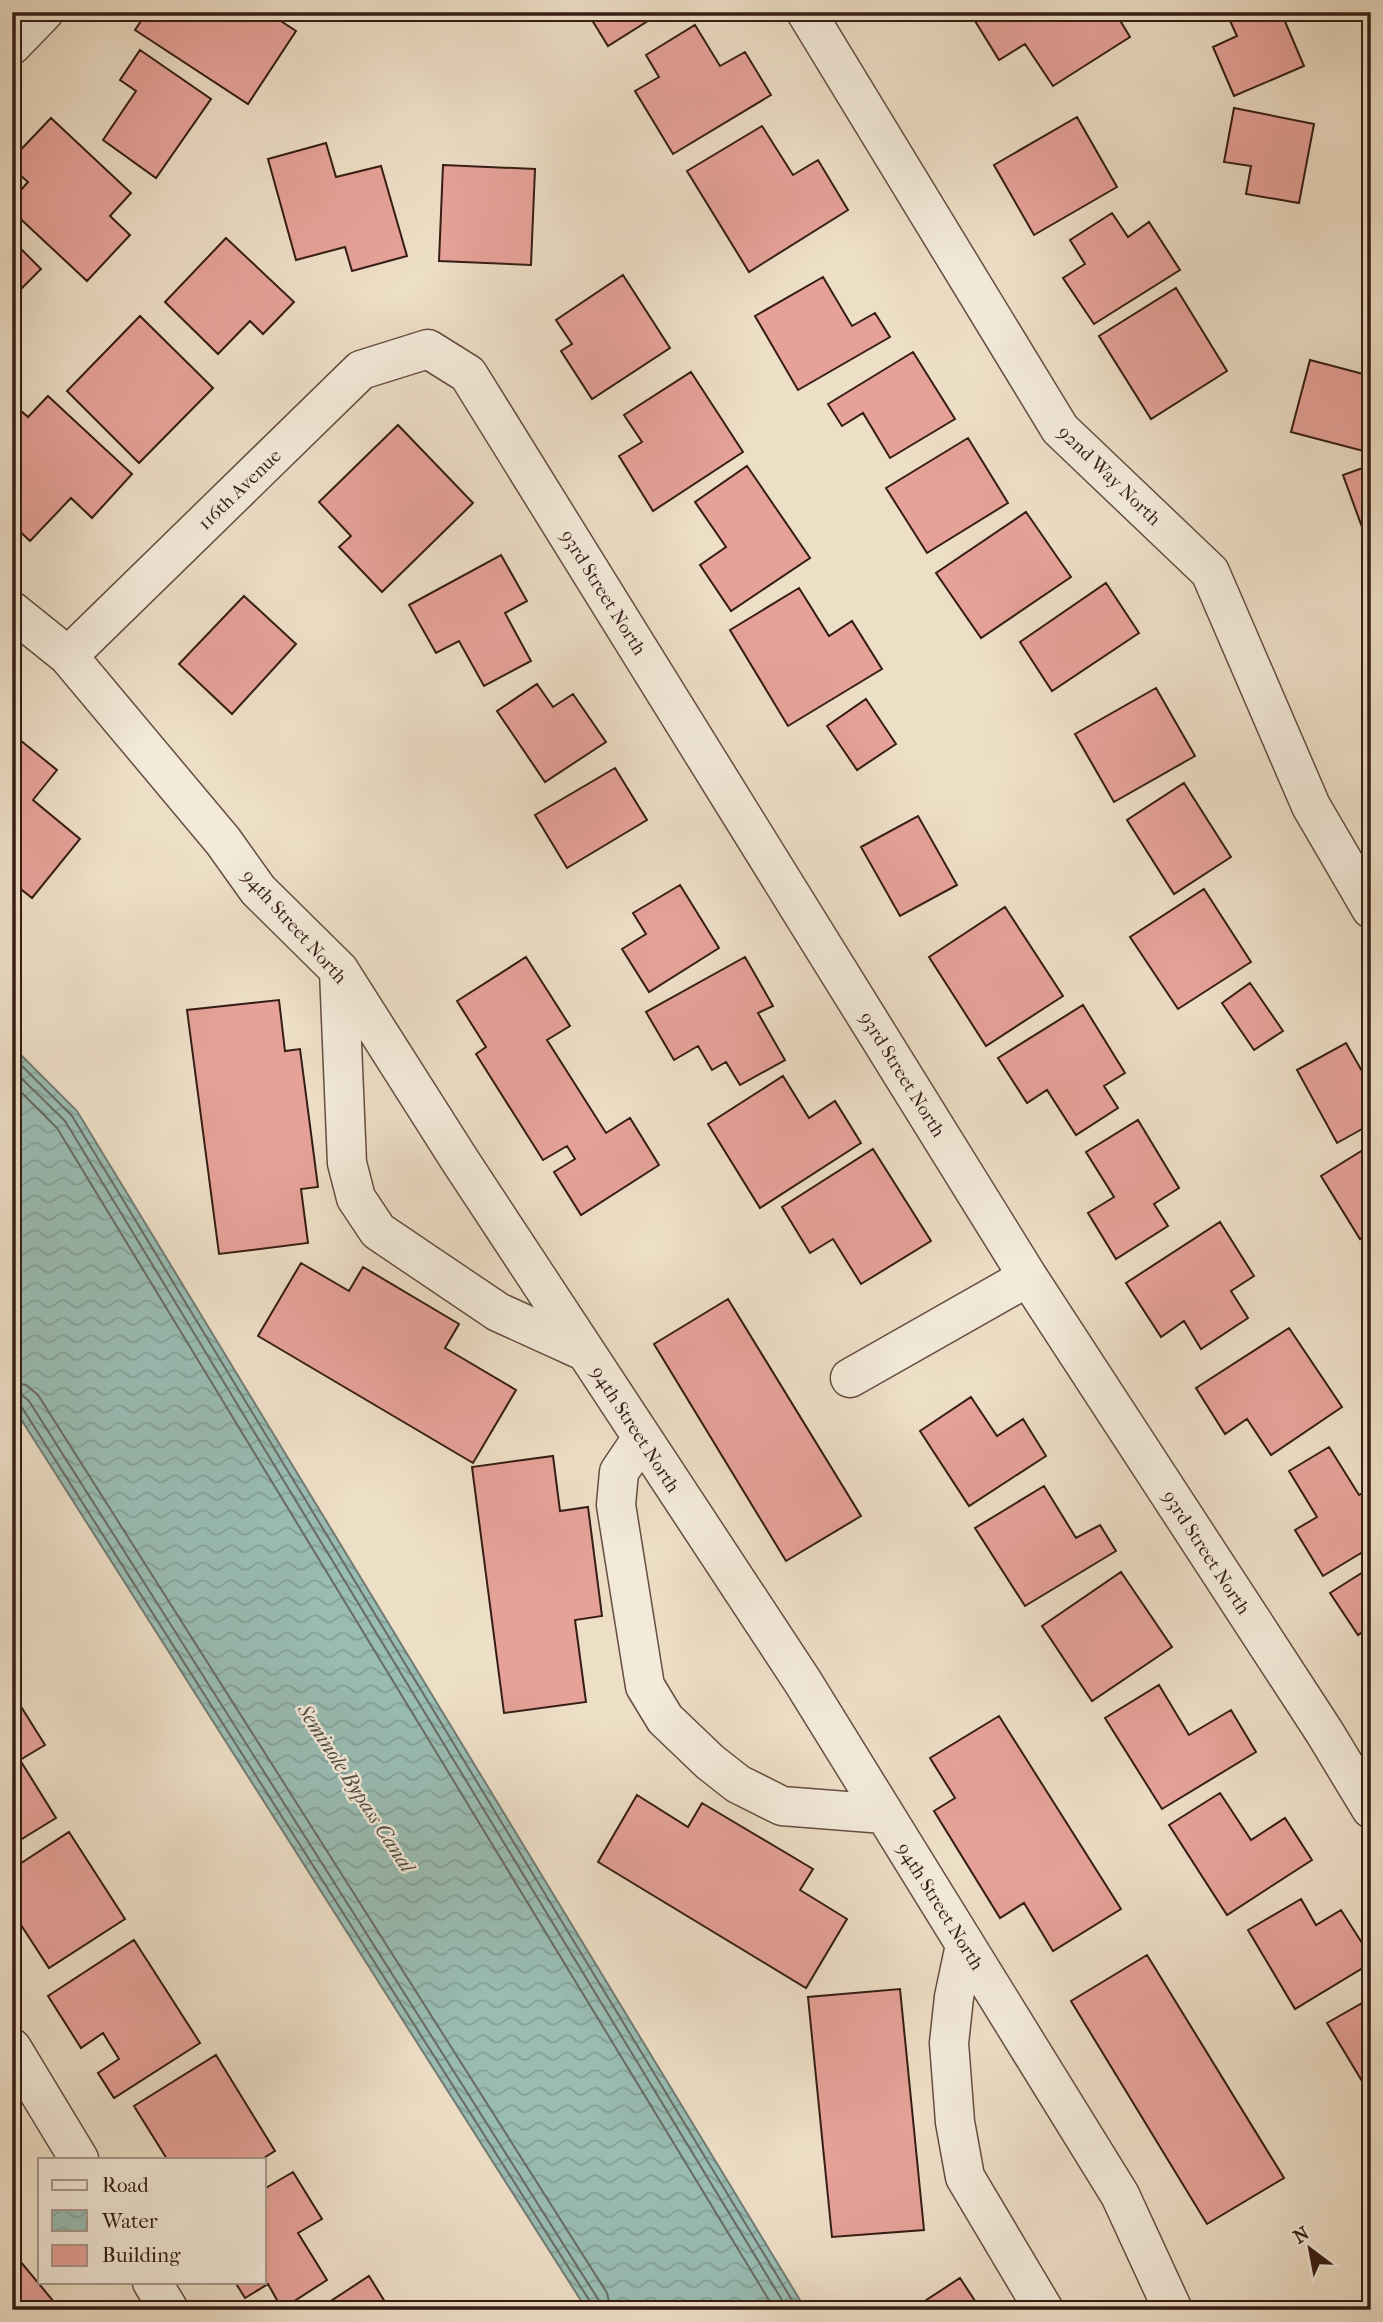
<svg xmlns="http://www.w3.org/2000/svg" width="1383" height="2322" font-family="'IM FELL French Canon',serif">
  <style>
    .water { fill: url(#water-waves); stroke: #717c73; stroke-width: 2 }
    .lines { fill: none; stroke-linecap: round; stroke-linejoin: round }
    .shore { stroke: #686c64; stroke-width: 2 }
    .building { fill: #e6a299; stroke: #361d14; stroke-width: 2 }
    .minor-casing { stroke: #644d40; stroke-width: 41 }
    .minor { stroke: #f3eada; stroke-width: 38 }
    .labels { text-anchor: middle; stroke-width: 5; stroke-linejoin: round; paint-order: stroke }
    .street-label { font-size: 19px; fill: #361d14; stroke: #f3eada }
    .water-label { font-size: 21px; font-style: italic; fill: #544d44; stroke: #f3eada }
  </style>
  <defs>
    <pattern id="water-waves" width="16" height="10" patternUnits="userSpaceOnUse" patternTransform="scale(1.75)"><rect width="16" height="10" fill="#99bcb3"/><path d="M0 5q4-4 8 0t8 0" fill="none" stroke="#84a199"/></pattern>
  </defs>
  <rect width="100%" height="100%" fill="#eddec6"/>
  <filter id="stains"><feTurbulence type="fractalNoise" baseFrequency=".00286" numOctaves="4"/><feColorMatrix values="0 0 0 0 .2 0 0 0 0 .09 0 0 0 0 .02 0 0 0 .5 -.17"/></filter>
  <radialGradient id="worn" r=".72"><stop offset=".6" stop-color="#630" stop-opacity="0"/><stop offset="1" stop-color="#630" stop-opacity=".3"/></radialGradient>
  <!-- water -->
  <path class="water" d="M12,1046L77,1111L806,2310H587L12,1405Z"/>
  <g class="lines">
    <!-- shore -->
    <path class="shore" d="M12,1056L72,1116L798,2310
      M12,1069L65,1121L788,2310
      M12,1083L57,1128L775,2310
      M12,1382L26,1385L38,1395L607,2293L611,2310
      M12,1393L22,1395L29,1401L598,2299L601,2310
      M12,1402L21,1406L591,2303L592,2310"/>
  </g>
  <!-- building -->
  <path class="building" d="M147,12H267L296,31L248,104L135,30Z
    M587,12H662L608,46Z
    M979,12H1115L1130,37L1053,86L1025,44L999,60L972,16Z
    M1226,12H1281L1304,66L1234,96L1213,47L1237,36Z
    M695,25L720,66L745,52L771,95L673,154L635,91L659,77L646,55Z
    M140,50L211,99L156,178L103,140L136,91L120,80Z
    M1234,108L1314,124L1299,203L1246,194L1251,166L1224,162Z
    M1077,117L1117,187L1034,235L994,165Z
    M51,118L131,193L110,216L130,235L87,281L12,211V200L28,182L12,168V159Z
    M762,126L793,175L818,160L848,210L749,272L687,171Z
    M326,143L336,177L381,166L407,256L352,271L345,247L296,260L268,159Z
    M443,165L535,169L531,265L439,261Z
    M1112,213L1128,237L1149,222L1180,270L1094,324L1063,278L1085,264L1070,240Z
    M226,238L294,302L263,334L250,321L218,354L165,302Z
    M12,240L41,269L12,298Z
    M623,275L670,348L592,399L561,351L572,344L556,320Z
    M823,277L852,326L875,313L890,337L798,390L755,316Z
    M1176,288L1227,371L1151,419L1099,336Z
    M140,316L213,388L139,463L67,391Z
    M913,352L955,419L890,458L863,413L842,426L828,404Z
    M1310,360L1371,376V453L1291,432Z
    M691,372L743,452L653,511L619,456L642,442L624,415Z
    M48,396L132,474L92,518L71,498L30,541L12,524V403L28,417Z
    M398,425L473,503L382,592L339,547L351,536L319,502Z
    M968,438L1008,503L927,553L886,488Z
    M1371,465V548L1370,549L1343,475Z
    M747,466L810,558L731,611L700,565L726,547L695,502Z
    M1026,512L1071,577L981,638L936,573Z
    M501,555L527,601L505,613L531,661L484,686L459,641L436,653L409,605Z
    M1106,583L1139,633L1052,691L1020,642Z
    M799,588L829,636L852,621L882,669L788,726L730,630Z
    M244,596L296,644L232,714L179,664Z
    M537,684L553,707L573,694L606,742L545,782L497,711Z
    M1156,688L1195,756L1114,802L1075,734Z
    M866,699L896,744L857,770L827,726Z
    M20,740L57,770L33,800L80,839L32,898L12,882V750Z
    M615,768L647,820L567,868L535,815Z
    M1184,783L1231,857L1174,894L1127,820Z
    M918,816L957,885L900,916L861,847Z
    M680,885L719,948L649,992L622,949L646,934L633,913Z
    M1204,889L1251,962L1178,1009L1130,937Z
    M1005,907L1063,996L986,1046L929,957Z
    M526,957L570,1026L547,1040L606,1133L630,1118L659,1165L581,1215L554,1172L575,1159L567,1146L543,1160L476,1054L486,1047L457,1001Z
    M745,957L773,1006L758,1013L785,1060L740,1085L726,1062L712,1070L698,1046L674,1060L646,1012Z
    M1250,983L1283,1031L1254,1050L1222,1003Z
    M279,1000L285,1051L300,1049L318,1187L301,1189L308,1243L219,1254L187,1010Z
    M1083,1005L1125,1073L1104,1086L1118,1108L1076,1135L1047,1090L1027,1103L998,1058Z
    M1346,1043L1371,1087V1124L1337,1143L1297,1070Z
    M783,1076L809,1118L835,1101L861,1143L760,1208L708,1124Z
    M1138,1120L1179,1188L1154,1204L1168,1226L1116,1259L1088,1213L1114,1197L1086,1152Z
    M1371,1145V1232L1360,1239L1321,1176Z
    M873,1149L931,1241L861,1284L833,1239L810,1253L782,1207Z
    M1220,1222L1254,1276L1231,1291L1248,1318L1201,1349L1184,1321L1161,1337L1126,1283Z
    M301,1263L349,1291L363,1267L459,1324L445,1348L516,1390L473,1463L258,1336Z
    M1371,1265V1283L1363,1269Z
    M728,1299L861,1516L786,1561L654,1344Z
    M1289,1328L1342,1407L1271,1455L1247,1419L1225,1434L1196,1388Z
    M971,1397L997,1436L1023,1419L1046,1456L969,1506L920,1431Z
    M1329,1447L1359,1495L1371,1488V1547L1323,1576L1295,1530L1317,1517L1289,1471Z
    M553,1456L560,1511L588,1507L602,1616L575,1620L586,1702L504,1713L472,1467Z
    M1044,1486L1076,1538L1100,1525L1116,1551L1025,1606L975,1528Z
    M1371,1567V1626L1358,1635L1330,1593Z
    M1121,1572L1172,1647L1092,1701L1042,1626Z
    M1159,1685L1189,1735L1231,1710L1256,1752L1162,1809L1105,1718Z
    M15,1697L45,1745L20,1760L56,1818L12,1845V1699Z
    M999,1716L1121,1909L1053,1951L1024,1903L1000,1918L934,1811L955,1798L930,1758Z
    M1220,1793L1251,1840L1285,1818L1312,1860L1227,1915L1169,1825Z
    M637,1795L688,1827L702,1803L813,1869L800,1890L847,1919L806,1988L598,1862Z
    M69,1832L125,1919L49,1968L21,1925L12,1930V1869Z
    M1301,1899L1316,1925L1341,1910L1371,1957V1963L1295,2009L1248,1930Z
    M134,1940L200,2043L114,2098L98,2073L119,2059L103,2033L81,2048L48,1996Z
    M1147,1955L1284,2178L1207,2224L1071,2001Z
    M900,1989L924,2230L832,2237L808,1997Z
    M1371,1998V2096L1327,2023Z
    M216,2055L275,2151L262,2159H167L134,2106Z
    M293,2172L322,2219L298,2233L327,2280L282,2309L268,2284L245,2298L235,2282H264V2189Z
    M15,2255L59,2308L56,2310H12V2257Z
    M369,2276L390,2310H317Z
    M960,2278L981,2310H911Z"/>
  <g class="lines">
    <!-- minor casing -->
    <g class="minor-casing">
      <path id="minor" d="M806,12L1060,429L1210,572L1311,806L1371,909
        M12,45L44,12
        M12,611L68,656L223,841L258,890L339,970L459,1159L803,1682L1120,2195L1173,2310
        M68,656L361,370L428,349L468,374L1028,1277L1325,1733L1371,1809
        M339,971L347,1163L356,1198L378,1231L498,1312L586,1352
        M850,1378L1028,1277
        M642,1438L619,1472L616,1505L645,1686L665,1719L710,1762L738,1784L782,1806L884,1814
        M965,1945L954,1997L949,2043L955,2122L965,2177L1044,2310
        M12,2048L79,2159
        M152,2282L169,2310"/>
    </g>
    <!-- minor -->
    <use href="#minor" class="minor"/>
  </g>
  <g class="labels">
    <!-- street labels -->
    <g class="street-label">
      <text transform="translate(1110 475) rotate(44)" y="7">92nd Way North</text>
      <text transform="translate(239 489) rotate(-44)" y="7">116th Avenue</text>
      <text transform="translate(604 592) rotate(58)" y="7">93rd Street North</text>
      <text transform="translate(295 926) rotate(48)" y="7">94th Street North</text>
      <text transform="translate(903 1074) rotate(58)" y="7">93rd Street North</text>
      <text transform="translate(636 1429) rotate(57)" y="7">94th Street North</text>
      <text transform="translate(1207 1552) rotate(57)" y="7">93rd Street North</text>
      <text transform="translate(941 1906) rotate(58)" y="7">94th Street North</text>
    </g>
    <!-- water labels -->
    <g class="water-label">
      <text transform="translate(356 1788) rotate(57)" y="7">Seminole Bypass Canal</text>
    </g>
  </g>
  <!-- margin -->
  <rect width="1383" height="2322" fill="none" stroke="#eddec6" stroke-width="42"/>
  <rect x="14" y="14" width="1355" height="2294" fill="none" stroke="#361d14" stroke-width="3.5"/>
  <rect x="21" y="21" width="1341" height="2280" fill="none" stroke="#361d14" stroke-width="2"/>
  <!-- legend -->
  <rect x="38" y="2158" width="228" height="126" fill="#f3eada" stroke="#a7988b" stroke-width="2"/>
  <rect x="52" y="2180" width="35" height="10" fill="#f3eada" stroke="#a7988b" stroke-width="2"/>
  <text x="102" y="2192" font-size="21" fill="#361d14">Road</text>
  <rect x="52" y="2210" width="35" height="21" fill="url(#water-waves)" stroke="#a7988b" stroke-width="2"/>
  <text x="102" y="2228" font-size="21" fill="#361d14">Water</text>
  <rect x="52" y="2245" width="35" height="21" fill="#e6a299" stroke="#a7988b" stroke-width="2"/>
  <text x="102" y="2262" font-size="21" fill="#361d14">Building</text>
  <!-- north arrow -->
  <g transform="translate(1310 2249) rotate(328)" stroke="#f3eada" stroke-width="5" paint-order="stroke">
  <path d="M0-5L12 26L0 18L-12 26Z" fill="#361d14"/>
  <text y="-10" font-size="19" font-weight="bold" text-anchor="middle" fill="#361d14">N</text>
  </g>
  <rect width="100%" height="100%" filter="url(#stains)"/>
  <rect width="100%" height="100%" fill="url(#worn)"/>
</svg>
